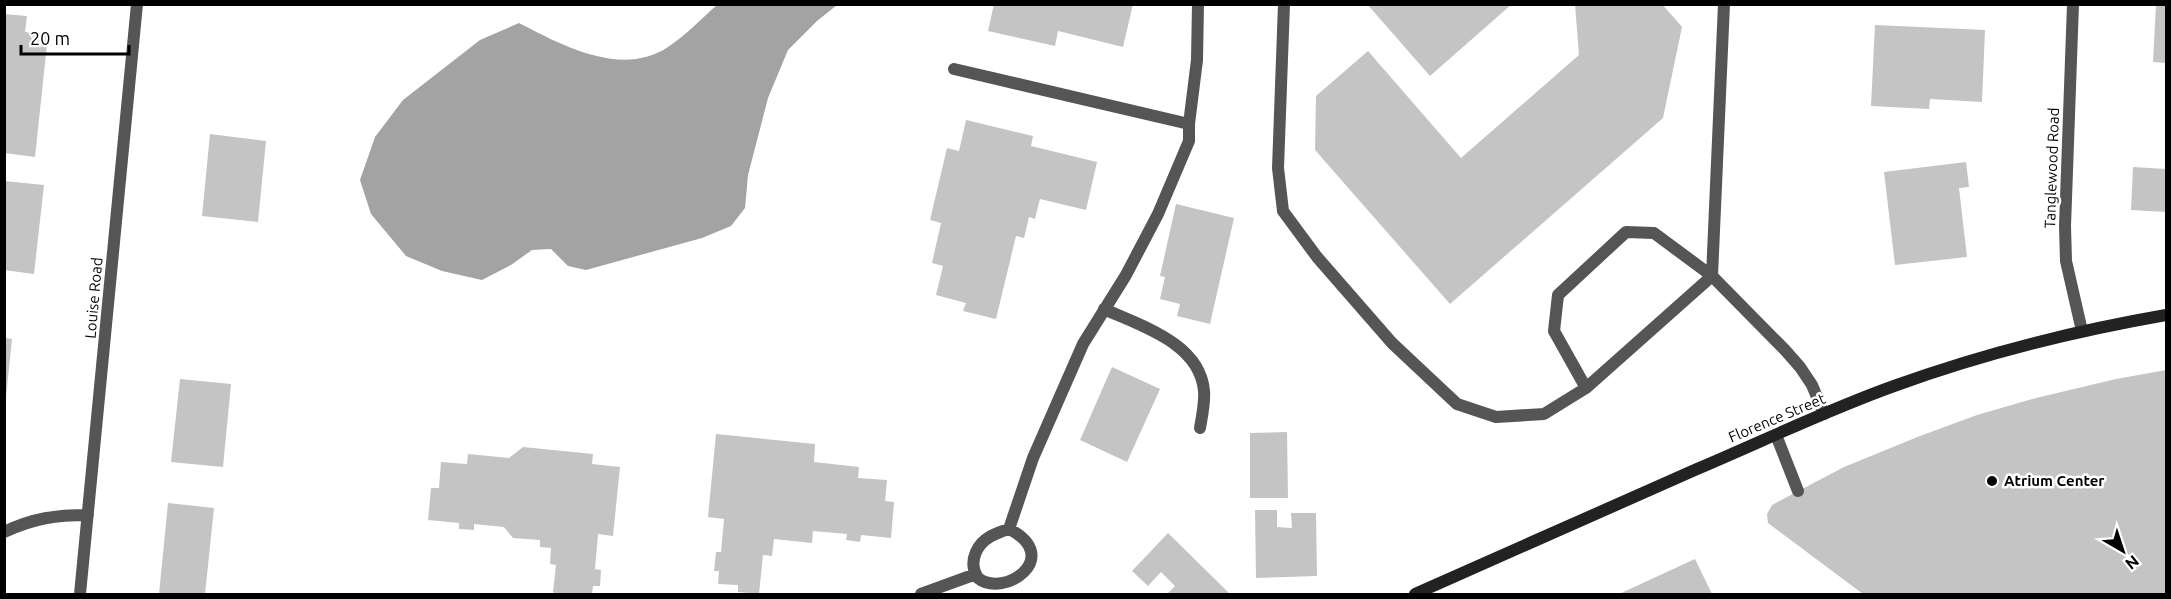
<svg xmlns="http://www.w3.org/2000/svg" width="2171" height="599" font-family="Ubuntu,sans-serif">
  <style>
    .water { fill: #a3a3a3 }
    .building { fill: #c4c4c4 }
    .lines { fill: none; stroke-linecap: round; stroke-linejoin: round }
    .lane { stroke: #555; stroke-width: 12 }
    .street { stroke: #555; stroke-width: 12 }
    .secondary { stroke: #222; stroke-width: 12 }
    .poi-dot { fill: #000; stroke: #fff; stroke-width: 2 }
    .labels { text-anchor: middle; stroke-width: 5; stroke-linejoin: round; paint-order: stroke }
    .street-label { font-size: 15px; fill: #000; stroke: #fff }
    .poi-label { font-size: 15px; font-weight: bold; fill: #000; stroke: #fff; text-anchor: start }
  </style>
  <rect width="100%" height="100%" fill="#fff"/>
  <!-- water -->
  <path class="water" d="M717,5H837L817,21L788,50L768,98L748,175L745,208L731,226L702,238L586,270L568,266L551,249L532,250L511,265L482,280L442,271L406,256L371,214L360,180L375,137L403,100L480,40L519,23C562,45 621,78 668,47C685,36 701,19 717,5Z"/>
  <!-- building -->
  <path class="building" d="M994,4H1133L1123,47L1058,31L1055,46L988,31Z
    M1367,4H1512L1430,76Z
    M1575,4H1662L1682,27L1663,118L1450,304L1315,150L1316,96L1368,51L1461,158L1579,55Z
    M2156,4H2166V63L2153,62Z
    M4,14L27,16L25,32L48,35L35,157L4,153Z
    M1875,25L1985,30L1982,102L1930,99L1929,109L1871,106Z
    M966,120L1033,136L1031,146L1097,162L1086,210L1040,199L1035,219L1029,217L1024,238L1016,236L996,319L963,311L966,303L936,295L943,266L932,263L941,223L930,220L947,148L959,151Z
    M210,134L266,141L258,222L202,216Z
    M1966,162L1969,187L1959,188L1967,257L1895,265L1884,172Z
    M2133,167L2166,169V212L2131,210Z
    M4,181L44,185L34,274L4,270Z
    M1176,204L1234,218L1210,324L1177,316L1180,304L1160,299L1165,277L1160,276Z
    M4,338L12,339L6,397H4Z
    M1112,367L1160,389L1127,462L1080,440Z
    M2166,370V594H1863L1768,523L1767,514L1772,505L1844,467L1920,436L1977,415L2036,398L2116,379Z
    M180,379L231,384L223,467L171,462Z
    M1287,432L1288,498H1250V433Z
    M716,434L815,444L814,462L859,467L858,478L887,480L885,501L894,502L891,538L861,535L860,542L846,540L847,534L813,531L812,543L774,539L772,556L763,555L759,594L738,592V585L718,584L719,571H714L716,552H721L724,519L708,517Z
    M523,447L593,454L592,464L620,467L613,536L598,534L595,569L601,570L600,586H593L592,594H555L553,592L556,565L550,564L551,548L540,547V540L513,538L504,527L474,524V530L459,529V523L428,520L431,488H439L441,462L467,464L468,454L509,458Z
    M168,503L214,508L205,594H159Z
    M1255,510H1277V527L1292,528L1291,513H1316L1317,576L1256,578Z
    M1168,533L1230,594H1167L1175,586L1161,572L1148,586L1132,571Z
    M1695,559L1712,594H1619Z"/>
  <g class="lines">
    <!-- lane -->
    <path class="lane" d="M1284,4L1278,168L1283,211L1317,257L1392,343L1457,404L1496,417L1544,414L1586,388L1712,276L1724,4
      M954,69L1189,124L1197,60L1198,4
      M1104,309C1141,326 1200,343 1204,391C1205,403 1202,416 1200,428
      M1586,388L1554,331L1558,295L1626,232L1654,233L1712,276L1785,350L1800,367L1812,385L1824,414
      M1776,435L1798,491
      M1009,529L1033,458L1083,344L1126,275L1158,214L1189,141V124
      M1009,529C1064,557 1004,599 978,578C972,569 972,561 976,552C982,538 996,533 1009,529Z
      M921,594L976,574"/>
    <!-- street -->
    <path class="street" d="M2073,4L2065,226L2066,261L2082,331
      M4,532C34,518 56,515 88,515
      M80,594L137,4"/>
    <!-- secondary -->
    <path class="secondary" d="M1415,594C1509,552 1603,510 1697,469C1763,441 1827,410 1894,386C1982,354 2074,331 2166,315"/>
  </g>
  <!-- markers -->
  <circle class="poi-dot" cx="1992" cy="481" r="6"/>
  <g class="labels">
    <!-- street labels -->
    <g class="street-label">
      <text transform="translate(2052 168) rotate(-88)" y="5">Tanglewood Road</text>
      <text transform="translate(94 298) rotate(-85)" y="5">Louise Road</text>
      <text transform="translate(1777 418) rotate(-23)" y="5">Florence Street</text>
    </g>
    <!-- poi labels -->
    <g class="poi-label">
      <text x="2004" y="486">Atrium Center</text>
    </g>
  </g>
  <!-- border -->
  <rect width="2171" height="599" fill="none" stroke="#000000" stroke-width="12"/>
  <!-- north arrow -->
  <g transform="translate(2123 551) rotate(141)" stroke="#ffffff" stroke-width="4.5" paint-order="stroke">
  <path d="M0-4.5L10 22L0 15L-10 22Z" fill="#000000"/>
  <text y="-9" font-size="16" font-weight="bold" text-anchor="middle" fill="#000000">N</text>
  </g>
  <!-- scale -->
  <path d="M21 45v9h108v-9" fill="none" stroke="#000000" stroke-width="3"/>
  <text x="30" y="45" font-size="18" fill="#000000" stroke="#ffffff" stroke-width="4.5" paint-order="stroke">20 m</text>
</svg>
